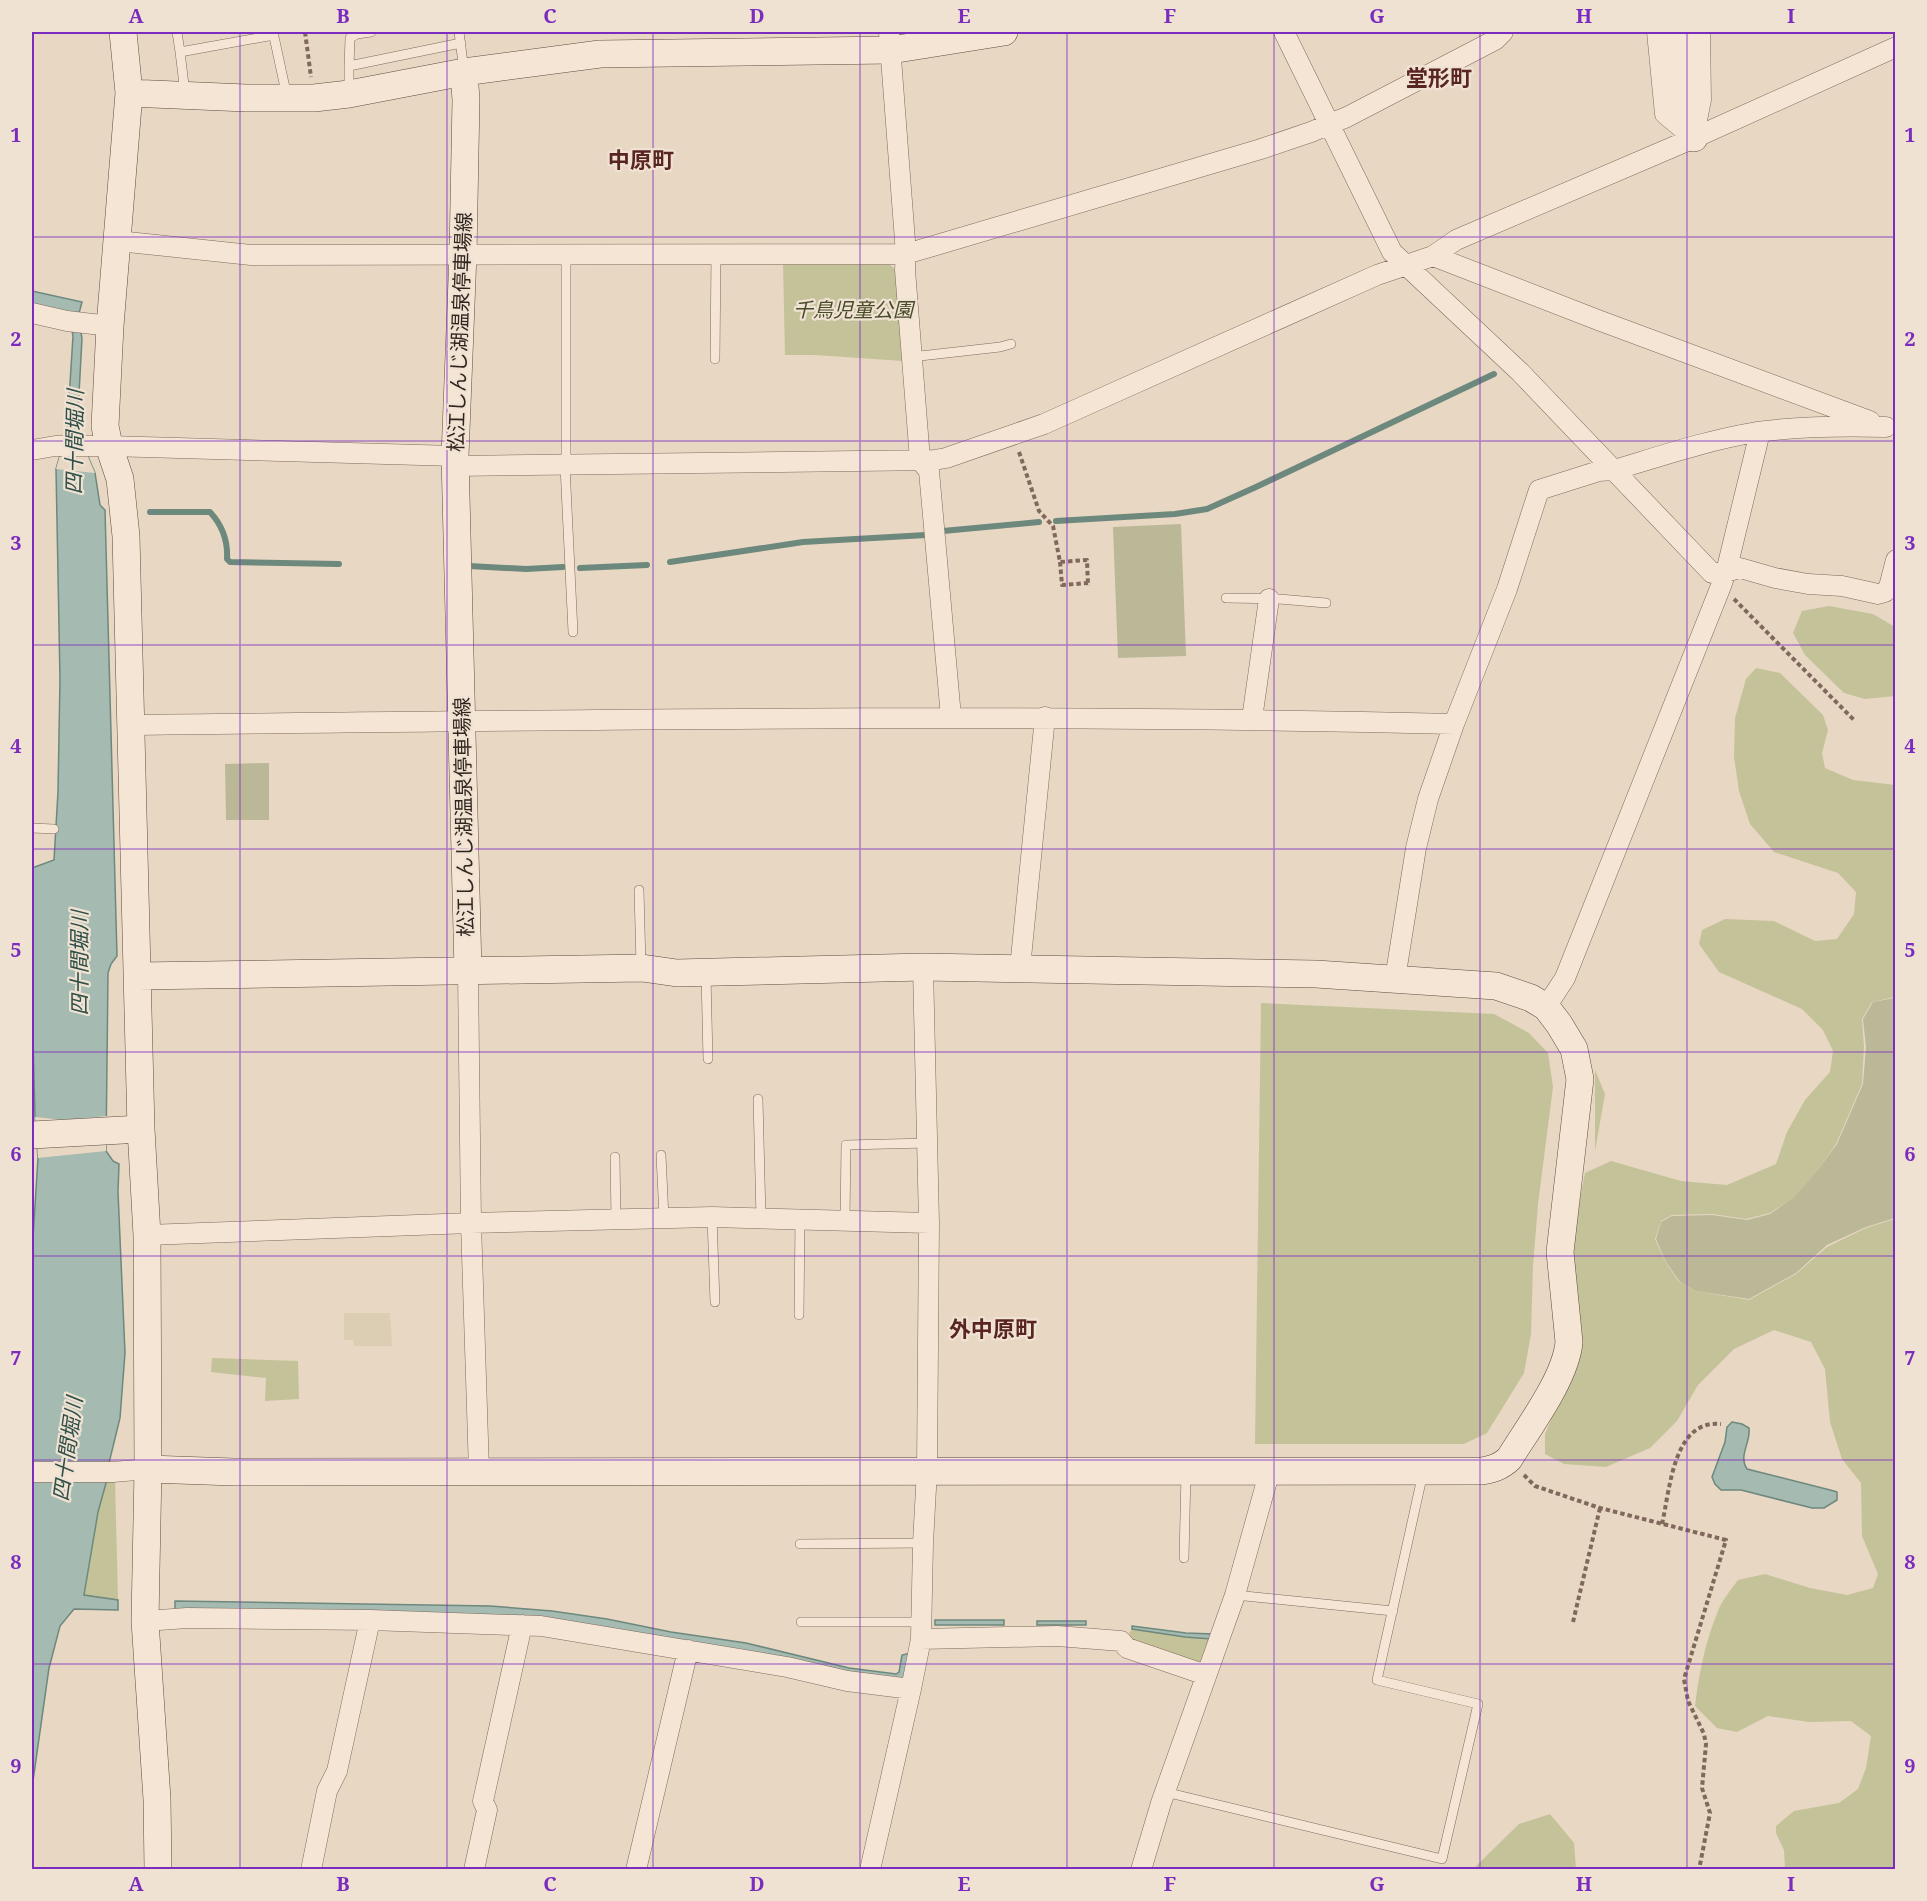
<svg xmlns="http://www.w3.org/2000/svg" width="1927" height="1901" font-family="'Noto Serif','Noto Sans JP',serif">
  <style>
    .farmland { fill: #dcceb2 }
    .green { fill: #c4c299 }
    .cemetery { fill: #bab897 }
    .water { fill: #a5bbb1; stroke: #6d887d; stroke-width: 1.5 }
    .pier { fill: #e8d7c3 }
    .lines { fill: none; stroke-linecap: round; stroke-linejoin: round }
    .stream { stroke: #6d887d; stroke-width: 6 }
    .lane-casing { stroke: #80695c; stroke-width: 10 }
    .street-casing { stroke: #80695c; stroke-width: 21 }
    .secondary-casing { stroke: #614b3f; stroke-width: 28 }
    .path { stroke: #80695c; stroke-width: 4; stroke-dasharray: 4.5 3; stroke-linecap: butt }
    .lane { stroke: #f4e5d5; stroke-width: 9 }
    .street { stroke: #f4e5d5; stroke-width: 20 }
    .secondary { stroke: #f4e5d5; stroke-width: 27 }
    .grid { fill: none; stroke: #7b2cbf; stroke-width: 1.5; stroke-opacity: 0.55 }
    .labels { text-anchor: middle; stroke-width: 4.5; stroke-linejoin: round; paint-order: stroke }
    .park-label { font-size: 20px; font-style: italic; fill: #484b28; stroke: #f0e2d2 }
    .street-label { font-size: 20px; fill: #31241e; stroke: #f0e2d2 }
    .water-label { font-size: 21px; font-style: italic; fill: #2f4f48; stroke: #f0e2d2 }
    .quarter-label { font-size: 22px; font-weight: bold; fill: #592523; stroke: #f0e2d2 }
    .neatline { fill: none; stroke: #7b2cbf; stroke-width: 2 }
    .grid-label { font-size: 20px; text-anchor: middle; font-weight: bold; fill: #7b2cbf }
  </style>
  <rect width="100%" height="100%" fill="#e8d7c3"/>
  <!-- farmland -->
  <path class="farmland" d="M344,1313H390L392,1346H354L353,1340H344Z"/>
  <!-- green -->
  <path class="green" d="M783,263H888L897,271L903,361L815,355H785Z
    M1829,606L1873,614L1895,627V696L1865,699L1844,693L1805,655L1793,633L1802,611Z
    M1756,668L1780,673L1823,715L1828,730L1822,753L1825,768L1853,780L1895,785V997L1872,1002L1862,1019L1864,1047L1862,1084L1836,1144L1820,1167L1794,1197L1770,1213L1746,1219L1712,1214L1672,1215L1661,1221L1655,1239L1666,1263L1679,1282L1696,1291L1749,1300L1796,1274L1827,1247L1866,1228L1895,1219V1869H1785L1784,1850L1776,1833V1826L1794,1811L1839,1803L1858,1789L1866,1768L1871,1736L1851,1721L1809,1722L1768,1716L1737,1732L1717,1728L1695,1706C1699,1674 1705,1642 1718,1611C1722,1600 1731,1590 1738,1580L1765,1574L1810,1588L1847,1595L1873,1588L1878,1574L1862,1536L1861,1483L1842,1459L1830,1422L1825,1369L1811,1342L1774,1330L1734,1349L1698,1385L1677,1421L1650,1448L1606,1467L1564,1464L1545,1454V1434L1576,1361L1571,1246L1585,1173L1611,1161L1681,1181L1727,1185L1776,1164L1787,1132L1805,1100L1830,1072L1833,1051L1823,1030L1802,1009L1719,972L1699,944L1702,930L1725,919L1774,921L1815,941L1837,939L1854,914L1856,892L1838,873L1774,852L1750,824L1739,791L1734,757L1735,718L1746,679Z
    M1261,1003L1494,1014L1529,1033L1548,1053L1553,1087L1538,1204L1533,1266L1531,1334L1524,1373L1487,1433L1464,1444H1255Z
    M1595,1070L1605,1094L1595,1151Z
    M212,1358L298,1361L299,1399L265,1401L266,1378L211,1372Z
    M108,1476L115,1479L118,1600L84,1595L98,1512Z
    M1132,1629L1185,1637L1211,1639L1203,1661L1190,1663L1134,1644L1129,1633Z
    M1550,1814L1574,1843L1576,1869H1473L1519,1824Z"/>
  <!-- cemetery -->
  <path class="cemetery" d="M1181,524L1186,656L1118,658L1113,527Z
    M269,763V820H226L225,764Z
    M1895,998V1218L1866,1227L1827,1245L1796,1273L1749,1299L1696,1291L1680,1282L1666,1262L1656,1239L1661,1222L1672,1216L1712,1215L1747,1220L1770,1214L1794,1197L1820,1167L1837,1144L1863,1084L1866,1047L1863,1019L1873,1002Z"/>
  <!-- water -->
  <path class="water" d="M32,291L82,302L78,317L82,338L77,431L95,473L100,505L105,510L117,956L111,964L108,973L106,1151L113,1161L119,1164L118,1192L125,1353L120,1418L108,1467V1476L98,1512L84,1595L118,1600V1610L74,1609L60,1626L49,1668L32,1788V1254L38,1158L35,1117L32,1002V868L54,860L58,792L60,679L56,469L67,431L73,336L69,315L32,303Z
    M1732,1422L1742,1424L1749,1428C1751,1442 1738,1456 1747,1469L1834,1491L1837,1492V1500L1824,1508H1812L1741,1490H1721L1715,1484L1712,1477L1725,1442L1727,1427Z
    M175,1601L490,1606L552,1611L607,1619L671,1632L746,1643L849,1668L896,1674L899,1672L902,1655L911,1653L905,1677L898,1683L671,1642L175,1612Z
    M935,1620H1004V1625H935Z
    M1037,1621H1086V1625H1037Z
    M1132,1626L1186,1633L1213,1634L1211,1639L1185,1637L1132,1629Z"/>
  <!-- pier -->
  <path class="pier" d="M67,431H77L95,473L56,469Z
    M107,1116L106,1151L38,1158L35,1117L64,1120Z"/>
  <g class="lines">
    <!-- stream -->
    <path class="stream" d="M150,512H210C223,526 228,541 227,559L230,562L339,564
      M1056,521L1175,514L1207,509L1256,487L1494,374
      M943,531L1039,522
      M670,562L803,542L926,535
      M469,566L526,569L563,567
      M580,568L647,565"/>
    <!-- lane casing -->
    <g class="lane-casing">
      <path id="lane" d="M177,32L180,52
        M273,32L287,97
        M459,32L464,71
        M349,66L350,38L357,34L371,32
        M349,92V66L461,43
        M185,93L180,52L274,35
        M566,254V466
        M911,357L1000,347L1011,344
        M715,359L716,254
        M565,466L573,632
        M1226,598L1279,599L1326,603
        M32,828L54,829
        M639,890L641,966
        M706,975L708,1059
        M758,1099L761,1218
        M661,1155L664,1218
        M615,1157L616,1220
        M712,1217L715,1302
        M845,1221L846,1145L928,1143
        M799,1315L800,1219
        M800,1544L923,1543
        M1184,1558L1186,1473
        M1235,1595L1393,1611
        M801,1622H921
        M1165,1792L1442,1859L1478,1704L1377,1680L1423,1473"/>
    </g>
    <!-- street casing -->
    <g class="street-casing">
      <path id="street" d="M889,32L906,254L905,270L919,447L920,460L929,471L951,717
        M1284,32L1392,252L1520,372L1712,573L1726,572L1740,568L1775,578L1808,584L1842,586L1878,594L1885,592L1889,587L1896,560
        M1657,32L1665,114L1694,138
        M1694,135L1701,100L1700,32
        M118,241L251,255L906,254L1261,149L1311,132L1347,117L1495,40L1503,32
        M1433,256L1598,320L1870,421
        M32,313L67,321L110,326
        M32,450L55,446H109L455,456
        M455,466L934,460L946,458L1044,424L1377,275L1433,256L1456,240L1694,138L1896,47
        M1252,719L1269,599
        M130,725C571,720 1013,713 1454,724
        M1020,968L1045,717
        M468,971L471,1223L479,1471
        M1395,979L1416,848L1428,799L1454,724L1507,589L1539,490L1599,471L1614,470C1661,456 1708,440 1757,432C1800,426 1843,426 1886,427
        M1546,1007L1565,978L1721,586L1726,572L1760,432
        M147,1235L471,1223L712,1217L929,1223
        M32,1472H113L148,1469
        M145,1621L187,1618L370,1620L541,1626L787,1667L847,1681L911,1689
        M921,1639L1057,1636L1121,1641L1127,1648L1206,1675
        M311,1870L327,1791L337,1771L370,1620
        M474,1870L487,1810L483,1801L522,1625
        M636,1870L688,1650
        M870,1870L911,1689L921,1639L923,1543L927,1470L929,1223L923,967
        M1141,1870L1161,1803L1235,1595L1270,1470"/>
    </g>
    <!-- secondary casing -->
    <g class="secondary-casing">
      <path id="secondary" d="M123,32L129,93L110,326L105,426L109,446L120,479L126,536L141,1129L147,1235L148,1469
        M1678,32L1685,110L1694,138
        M464,72L466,100L463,254L455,456L468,971
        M129,93L246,98H314L349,94L464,72L600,54L891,50L1004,32
        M138,976L642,968L677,973L923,967L1316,974L1496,986L1531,998L1546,1007L1559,1024L1574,1049L1580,1079L1560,1252L1569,1342C1566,1378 1528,1428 1509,1459C1500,1467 1493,1469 1482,1471L234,1472L148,1469L145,1621L157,1799L158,1870
        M32,1135L141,1129"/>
    </g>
    <!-- path -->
    <path class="path" d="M305,32L311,77
      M1019,452L1039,511L1053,526L1060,562L1087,560L1088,586
      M1060,562L1062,585L1088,583
      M1734,599L1854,720
      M1524,1475L1535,1486L1600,1508L1726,1540L1684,1679L1688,1701L1704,1734L1706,1744L1702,1788L1710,1813L1699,1870
      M1662,1524C1670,1490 1673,1419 1721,1424
      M1573,1622L1600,1508"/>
    <!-- lane -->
    <use href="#lane" class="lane"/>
    <!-- street -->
    <use href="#street" class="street"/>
    <!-- secondary -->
    <use href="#secondary" class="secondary"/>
  </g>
  <!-- grid -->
  <path class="grid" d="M240,32V1870M447,32V1870M653,32V1870M860,32V1870M1067,32V1870M1274,32V1870M1480,32V1870M1687,32V1870M32,237H1896M32,441H1896M32,645H1896M32,849H1896M32,1052H1896M32,1256H1896M32,1460H1896M32,1664H1896"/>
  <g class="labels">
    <!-- park labels -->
    <g class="park-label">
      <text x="853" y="317">千鳥児童公園</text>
    </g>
    <!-- street labels -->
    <g class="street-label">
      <text transform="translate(460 332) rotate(-88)" y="7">松江しんじ湖温泉停車場線</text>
      <text transform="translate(464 817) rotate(-91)" y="7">松江しんじ湖温泉停車場線</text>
    </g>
    <!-- water labels -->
    <g class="water-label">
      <text transform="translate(75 442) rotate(-89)" y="7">四十間堀川</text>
      <text transform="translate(80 963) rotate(-90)" y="7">四十間堀川</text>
      <text transform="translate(68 1449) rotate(-82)" y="7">四十間堀川</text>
    </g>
    <!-- quarter labels -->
    <g class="quarter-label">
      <text x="1439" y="86">堂形町</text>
      <text x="641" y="168">中原町</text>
      <text x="993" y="1337">外中原町</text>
    </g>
  </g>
  <!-- border -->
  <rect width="1927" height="1901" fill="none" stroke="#f0e2d2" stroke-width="66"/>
  <rect x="33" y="33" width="1861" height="1835" class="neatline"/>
  <g class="grid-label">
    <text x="136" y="23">A</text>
    <text x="343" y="23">B</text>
    <text x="550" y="23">C</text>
    <text x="757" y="23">D</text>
    <text x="964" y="23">E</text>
    <text x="1170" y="23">F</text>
    <text x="1377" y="23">G</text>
    <text x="1584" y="23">H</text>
    <text x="1791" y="23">I</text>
    <text x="16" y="142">1</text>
    <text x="1910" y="142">1</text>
    <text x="16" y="346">2</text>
    <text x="1910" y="346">2</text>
    <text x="16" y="550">3</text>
    <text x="1910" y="550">3</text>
    <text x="16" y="753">4</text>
    <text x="1910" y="753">4</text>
    <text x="16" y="957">5</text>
    <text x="1910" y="957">5</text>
    <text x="16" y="1161">6</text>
    <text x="1910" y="1161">6</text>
    <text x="16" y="1365">7</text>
    <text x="1910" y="1365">7</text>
    <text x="16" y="1569">8</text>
    <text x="1910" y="1569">8</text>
    <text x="16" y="1773">9</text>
    <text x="1910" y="1773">9</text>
    <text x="136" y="1891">A</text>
    <text x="343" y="1891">B</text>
    <text x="550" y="1891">C</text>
    <text x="757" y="1891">D</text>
    <text x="964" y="1891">E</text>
    <text x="1170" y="1891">F</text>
    <text x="1377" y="1891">G</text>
    <text x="1584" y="1891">H</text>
    <text x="1791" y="1891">I</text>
  </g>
</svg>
